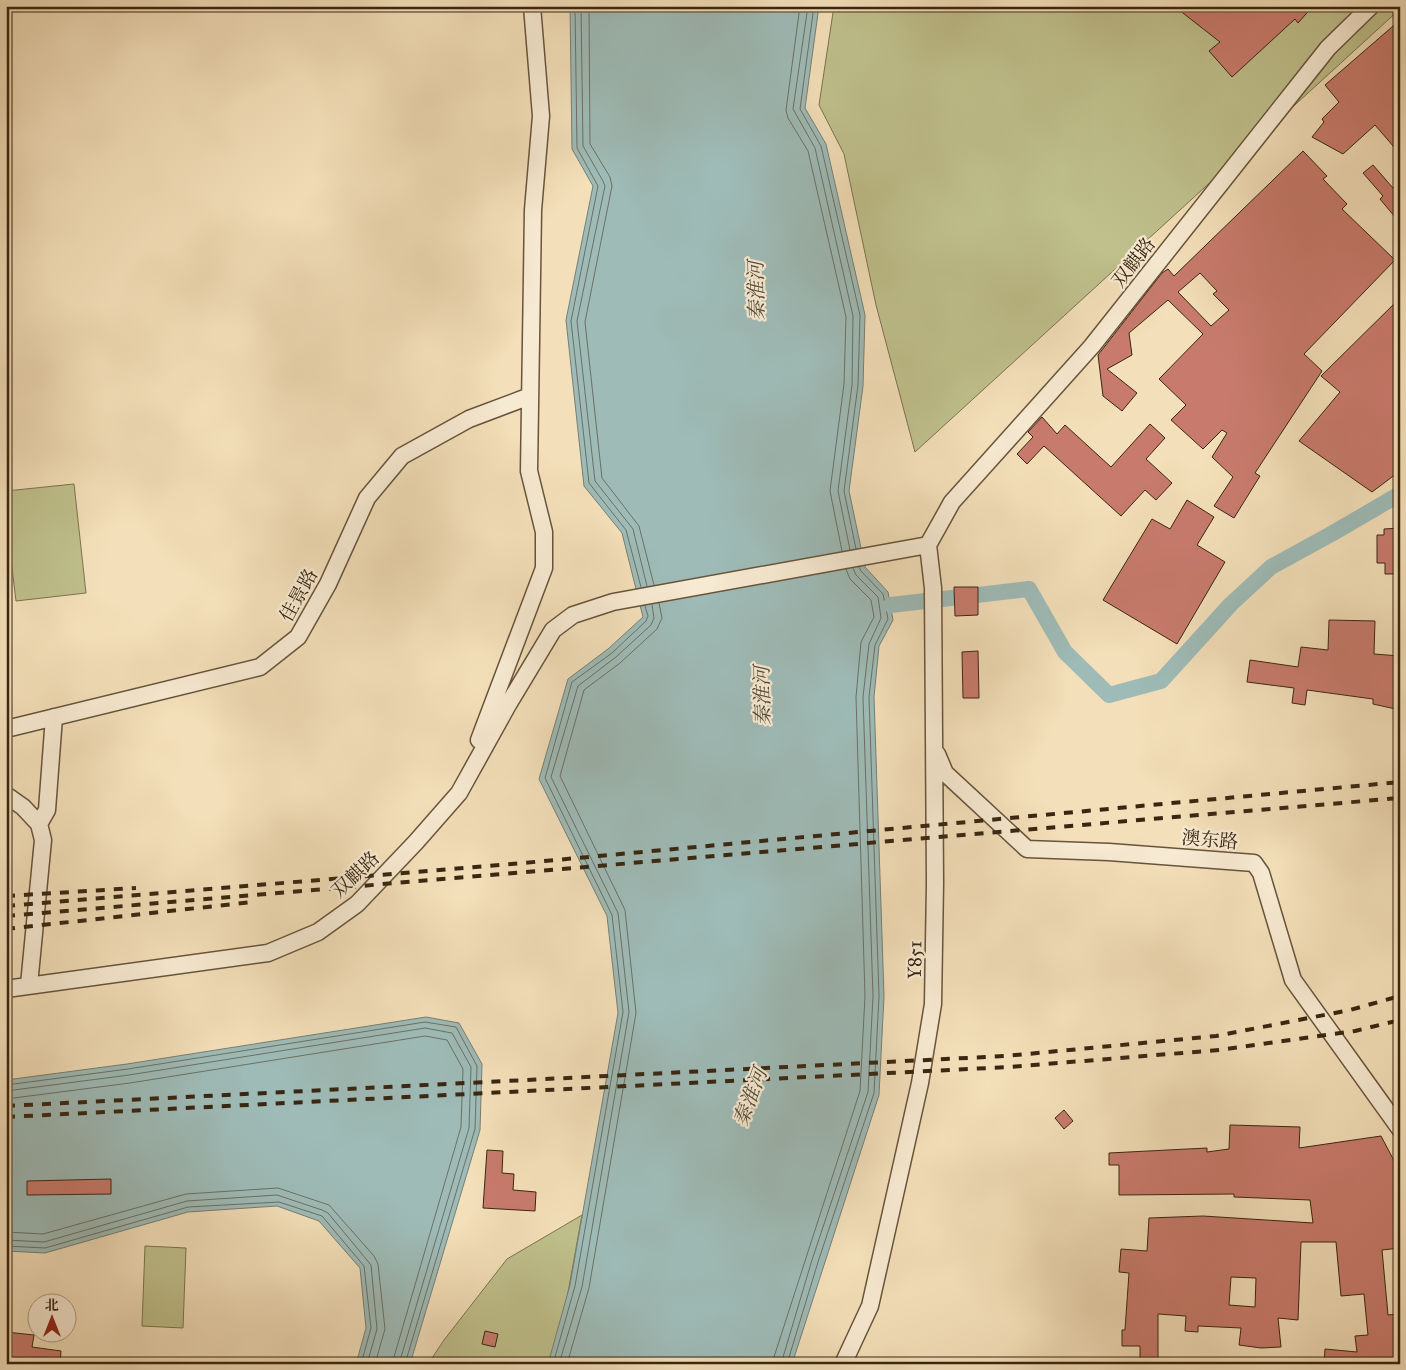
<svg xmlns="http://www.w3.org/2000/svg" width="1406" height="1370" font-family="'IM FELL Great Primer','Noto Serif SC',serif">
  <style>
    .green { fill: #bfc08c; stroke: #7c734e }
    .water { fill: #9ebbb7; stroke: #767f75 }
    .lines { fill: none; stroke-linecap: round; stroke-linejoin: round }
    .shore { stroke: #6c7064; stroke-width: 1 }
    .canal { stroke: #9ebbb7; stroke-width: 16 }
    .building { fill: #c87b6d; stroke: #392611; fill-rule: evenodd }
    .minor-casing { stroke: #68543b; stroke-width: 19 }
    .minor { stroke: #f7ead2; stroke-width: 16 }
    .rail { stroke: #392611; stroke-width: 4; stroke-dasharray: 9 9; stroke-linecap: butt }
    .labels { text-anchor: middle; stroke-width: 4.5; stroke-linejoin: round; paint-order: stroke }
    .street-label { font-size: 19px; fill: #392611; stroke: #f7ead2 }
    .water-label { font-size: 20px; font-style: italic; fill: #524b3a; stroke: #f7ead2 }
  </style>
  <rect width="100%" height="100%" fill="#f3dfb9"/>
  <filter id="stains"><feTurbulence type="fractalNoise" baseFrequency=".004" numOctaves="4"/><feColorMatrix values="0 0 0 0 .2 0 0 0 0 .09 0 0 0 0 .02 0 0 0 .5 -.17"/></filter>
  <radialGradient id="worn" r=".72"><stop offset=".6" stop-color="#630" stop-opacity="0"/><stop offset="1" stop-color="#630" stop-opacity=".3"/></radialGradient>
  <!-- green -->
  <path class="green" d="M834,6H1400V9L915,452L876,305L844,154L819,105Z
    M74,484L86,593L16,601L6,518V491Z
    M582,1215L567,1298L550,1364H428L444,1340L507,1259Z
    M145,1246L186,1248L183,1328L142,1326Z"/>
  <!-- water -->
  <path class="water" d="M570,6H819L805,108L826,144L865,315L863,386L849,491L865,567L888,592L893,620L879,646L874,697L884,996L879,1095L792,1364H548L570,1285L618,1013L607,916L539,779L568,679L608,649L643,617L622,533L584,486L566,320L593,186L572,149Z
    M426,1017L459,1023L482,1064L480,1130L410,1364H356L366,1328L360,1268L319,1221L277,1206L188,1212L45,1253L6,1251V1080L127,1064Z"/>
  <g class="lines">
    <!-- shore -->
    <path class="shore" d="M575,6L577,148L598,186L571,321L589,483L626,530L641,587
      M581,6L583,146L603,181L605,186L577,321L595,481L633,529L647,586
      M589,6L590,144L610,177L612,186L585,322L602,478L639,526L654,585
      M800,6L786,110L788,118L808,151L846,317L844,384L830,491L842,551
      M808,6L793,109L815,148L853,316L852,385L838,491L850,550
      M814,6L800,109L821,146L860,315L858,385L844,491L856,549
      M6,1085L128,1069L425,1022L456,1027L477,1066L475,1129L405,1364
      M6,1091L129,1075L425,1028L452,1033L471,1067L469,1128L399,1364
      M6,1099L130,1083L425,1036L447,1040L463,1069L461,1127L392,1364
      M6,1232L43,1234L186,1194L278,1188L329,1205L374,1256L378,1264L385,1329L375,1364
      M6,1240L44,1242L187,1201L277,1195L322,1210L328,1213L371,1265L377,1329L367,1364
      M6,1246L45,1248L188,1207L279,1202L322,1216L364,1266L371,1328L361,1364
      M553,1364L575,1286L623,1012L612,915L545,778L572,682L612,653L646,621L648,616L645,606
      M559,1364L582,1287L629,1012L618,913L551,777L578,686L616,657L651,625L654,618L652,605
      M567,1364L589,1288L636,1013L625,910L560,776L584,690L620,663L657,629L662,618L659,603
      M773,1364L774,1357L860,1091L865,996L856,697L861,642L874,617L871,600L850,579L846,569
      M781,1364L812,1260L868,1092L873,996L863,697L869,644L881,618L878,597L856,575L853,568
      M787,1364L818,1262L874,1093L879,996L869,697L875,645L888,619L883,594L861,571L859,567"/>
    <!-- canal -->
    <path class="canal" d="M891,605L1029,589L1065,652L1109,695L1161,681L1231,604L1271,567L1333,533L1400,494"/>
  </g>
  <!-- building -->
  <path class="building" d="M1174,6H1313L1298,23L1295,19L1232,77L1209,51L1220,42Z
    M1400,20V103L1394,108L1400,114V154L1375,125L1343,154L1312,137L1324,122L1322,119L1339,102L1325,85Z
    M1303,151L1327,176L1323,179L1347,204L1342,209L1395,260L1304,354L1322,371L1255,473L1260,476L1234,518L1214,506L1233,477L1212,457L1227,433L1222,430L1203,449L1171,420L1186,405L1159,379L1203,334L1168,300L1129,333L1132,355L1107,369L1137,393L1122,411L1103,396L1098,355L1162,273L1168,269L1174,276ZM1200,273L1217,291L1213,294L1229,310L1211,326L1178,292Z
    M1373,165L1393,188L1400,182V223L1380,199L1383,196L1363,173Z
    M1400,298V471L1372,492L1299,441L1340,392L1321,376Z
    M1042,417L1057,434L1065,425L1111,467L1150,424L1165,438L1146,459L1172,483L1156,500L1145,490L1121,516L1044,446L1027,464L1017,454L1033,437L1028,432Z
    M1187,500L1214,517L1197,545L1225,562L1177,644L1103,600L1152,519L1170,529Z
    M1400,528V574H1385V563H1377V535H1384V529Z
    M954,587H978V615L955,616Z
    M1329,620L1375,621L1374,654L1400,656V710L1373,704V699L1307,690L1305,705L1292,703L1294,688L1247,682L1250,660L1298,667L1301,647L1328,650Z
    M978,651L979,698H963L962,652Z
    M1064,1110L1073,1121L1064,1129L1055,1118Z
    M1230,1125L1300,1127L1299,1148L1381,1136L1400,1172V1248L1382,1250L1388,1315L1400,1314V1359L1354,1362L1353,1364H1324L1325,1349L1357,1352L1355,1336L1368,1335L1364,1294L1341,1296L1336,1242H1301L1298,1320L1278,1318L1281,1347L1261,1348L1239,1345L1241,1328L1198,1326V1332L1185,1331L1186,1316L1158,1314V1362H1140V1346H1122V1330H1125L1129,1273L1119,1272L1121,1249L1147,1251L1149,1218L1203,1216L1313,1223L1310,1200L1234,1197V1194L1119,1195V1165H1109V1153L1207,1148V1152L1229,1149ZM1231,1277L1256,1278L1255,1307L1229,1305Z
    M487,1150L503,1151L502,1173L514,1174L513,1190L536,1192L535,1211L483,1208Z
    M111,1179V1194L27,1195V1181Z
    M485,1331L498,1334L495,1347L482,1344Z
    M6,1332L34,1335L32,1347L61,1351L60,1364H6Z"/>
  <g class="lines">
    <!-- minor casing -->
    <g class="minor-casing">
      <path id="minor" d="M928,545L952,502L1092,346L1328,48L1371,6
        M6,729L260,667L298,637L328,584L367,498L402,456L469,419L530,396
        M479,740L544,568V532L529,471L533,210L541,116L532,6
        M937,754L945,773L1027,849L1109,852L1254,863L1261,873L1293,980L1400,1129
        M6,795L23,807L39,824L43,840L29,985
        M39,824L47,810L54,717
        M6,989L268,953L318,932L357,904L416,842L459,793L509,703L553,630L573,615L613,602L928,545
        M843,1364L870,1306L920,1083L933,1004L935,883L933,588L928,545"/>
    </g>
    <!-- minor -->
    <use href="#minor" class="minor"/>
    <!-- rail -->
    <path class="rail" d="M6,896L136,888
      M6,906L523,863L1400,782
      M6,916L1400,798
      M6,929L252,902
      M6,1106L1006,1056L1216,1036L1350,1010L1400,996
      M6,1117L1009,1067L1219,1050L1355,1031L1400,1020"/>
  </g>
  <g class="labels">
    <!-- street labels -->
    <g class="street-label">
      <text transform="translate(1133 262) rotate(-52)" y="7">双麒路</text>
      <text transform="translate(298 595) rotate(-61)" y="7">佳景路</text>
      <text transform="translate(1210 839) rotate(5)" y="7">澳东路</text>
      <text transform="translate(355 874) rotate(-44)" y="7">双麒路</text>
      <text transform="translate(914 960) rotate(-89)" y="7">Y851</text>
    </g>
    <!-- water labels -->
    <g class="water-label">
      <text transform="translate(756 291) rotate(-91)" y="7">秦淮河</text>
      <text transform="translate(762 696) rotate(-91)" y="7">秦淮河</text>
      <text transform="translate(750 1097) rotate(-69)" y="7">秦淮河</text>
    </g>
  </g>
  <!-- margin -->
  <rect width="1406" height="1370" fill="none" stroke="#f3dfb9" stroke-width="25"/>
  <rect x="8" y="8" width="1391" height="1355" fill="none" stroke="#392611" stroke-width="2.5"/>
  <rect x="12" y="12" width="1381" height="1345" fill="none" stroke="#392611"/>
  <!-- north arrow -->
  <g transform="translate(52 1318)"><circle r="24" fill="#f7ead2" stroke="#ab9c85"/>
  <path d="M0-4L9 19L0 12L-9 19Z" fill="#8f2418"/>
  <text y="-8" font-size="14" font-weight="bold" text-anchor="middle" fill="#392611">北</text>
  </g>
  <rect width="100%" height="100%" filter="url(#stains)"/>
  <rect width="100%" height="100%" fill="url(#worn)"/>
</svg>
